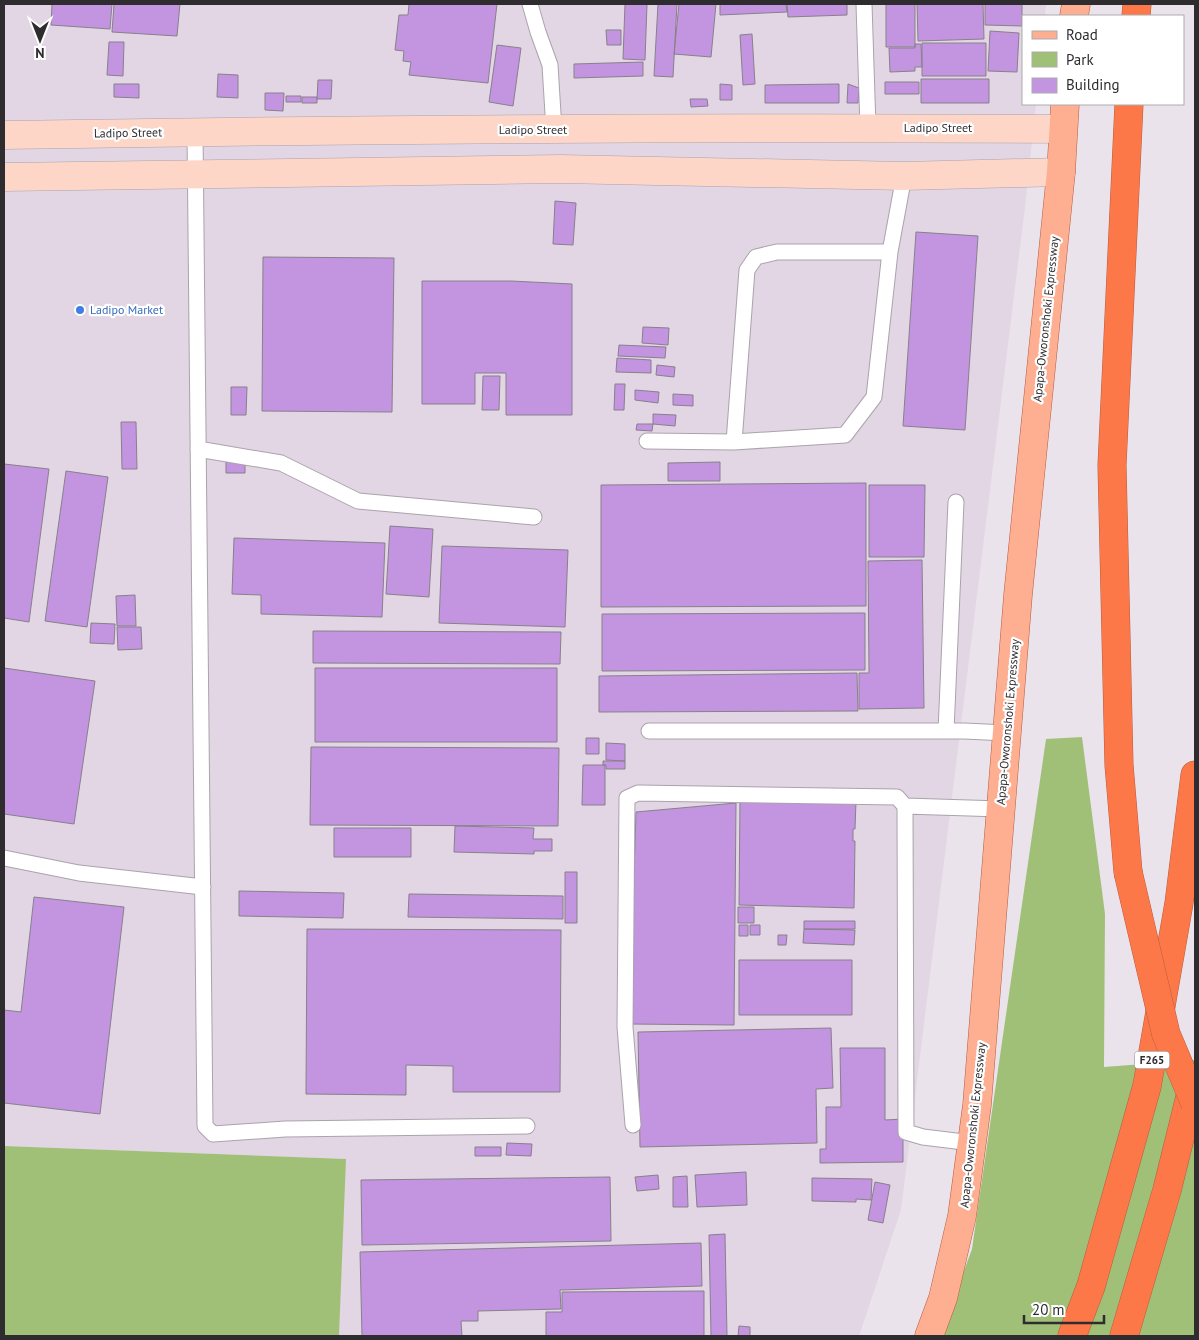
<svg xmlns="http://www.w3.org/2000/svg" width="1199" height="1340" font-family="'PT Sans',sans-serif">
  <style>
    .built { fill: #e2d5e4 }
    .green { fill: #a1c077 }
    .building { fill: #c394df; stroke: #87818b }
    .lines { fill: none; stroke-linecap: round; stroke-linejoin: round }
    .lane-casing { stroke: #aaa3ac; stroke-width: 17 }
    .secondary-casing { stroke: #aaa3ac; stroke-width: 29 }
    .primary-casing { stroke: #b55d40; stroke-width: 29 }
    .highway-casing { stroke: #b55d40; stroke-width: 29 }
    .lane { stroke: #fff; stroke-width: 15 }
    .secondary { stroke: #fed6c8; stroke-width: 28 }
    .primary { stroke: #feae91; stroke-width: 28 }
    .highway { stroke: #fd7848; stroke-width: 28 }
    .highway-bridge-casing { stroke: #b55d40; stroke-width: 29; stroke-linecap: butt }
    .highway-bridge { stroke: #fd7848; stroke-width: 28 }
    .shop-dot { fill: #3f7fe0; stroke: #fff; stroke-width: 2 }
    .labels { text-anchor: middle; stroke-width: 4.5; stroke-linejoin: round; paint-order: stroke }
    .shield { fill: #fff; stroke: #6d6b6e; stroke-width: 1 }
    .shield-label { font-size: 11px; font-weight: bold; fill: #2f2c30 }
    .street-label { font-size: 12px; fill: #2f2c30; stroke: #fff }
    .shop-label { font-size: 12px; fill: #366cbe; stroke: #fff; text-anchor: start }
  </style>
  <rect width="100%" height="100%" fill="#ebe3ec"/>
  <!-- built -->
  <path class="built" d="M4,4H1046L1045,16H1023V104H1036L1025,207L901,1210L859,1336H339L345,1159L4,1146Z"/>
  <!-- green -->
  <path class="green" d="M1082,737L1105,914L1104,1067L1195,1060V1336H940L972,1249L1046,739Z
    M4,1146L346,1159L339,1336H4Z"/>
  <!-- building -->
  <path class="building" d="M52,4H112L110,29L51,25Z
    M114,4H180L177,36L112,32Z
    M409,4H497L488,83L409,75L411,62L403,61L404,51L395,50L399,15H408Z
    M625,4H647L645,60L623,59Z
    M658,4H677L673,77L654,76Z
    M679,4H716L711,57L674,54Z
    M720,4H786L787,12L720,15Z
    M787,4H847V15L788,17Z
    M886,4H915V47H886Z
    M917,4H983L984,39L918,41Z
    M985,4H1022V26L985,25Z
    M606,30H621V45H607Z
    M990,31L1019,33L1017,72L988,71Z
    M752,34L755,84L743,85L740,35Z
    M109,42H124L123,76L107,75Z
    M922,43H986V76H922Z
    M915,44H921L922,67H915V71L890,72L889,48H915Z
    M497,45L521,48L513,106L489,102Z
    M643,62V76L574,78V64Z
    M218,74L238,75V98L217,97Z
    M921,79H989V103H921Z
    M318,80H332L331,99H317Z
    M885,82H919V94H885Z
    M114,84H139V98L114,97Z
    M720,84L732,85V100H720Z
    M839,84V103H765V85Z
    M848,84L859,88L858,103H847Z
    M265,93H284L283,111L265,110Z
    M286,96H301V102H286Z
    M302,97H317V103H302Z
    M690,99H707L708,106L691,107Z
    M555,201L576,203L573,245L553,244Z
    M916,232L978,236L965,430L903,426Z
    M263,257L394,258L392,412L262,411Z
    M422,281H511L572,284V415H506V373H475V404H422Z
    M643,327L669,328L668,345L642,343Z
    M619,345L666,347L665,358L618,356Z
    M617,358L651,360V373L616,372Z
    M657,365L675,367L674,377L656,375Z
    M483,376H500L499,410H482Z
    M615,384H625L624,410H614Z
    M231,387H247L246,415H231Z
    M635,390L659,392L658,403L635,400Z
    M673,394L693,395V406L673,405Z
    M653,414L676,415L675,426L653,424Z
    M121,422H136L137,469H122Z
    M637,424H653L652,431L636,430Z
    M226,460H245V473H226Z
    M720,462V481H668V463Z
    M4,464L49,469L29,622L4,618Z
    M66,471L108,477L87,627L45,621Z
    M866,483V606L601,607V485Z
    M869,485H925L924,557H869Z
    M390,526L433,529L429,597L386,594Z
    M234,538L385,543L382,617L261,614V595L232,594Z
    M442,546L568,550L565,627L439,623Z
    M922,560L924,708L859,709V673H869L868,561Z
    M135,595L136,626H117L116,596Z
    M865,613V670L602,671V614Z
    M91,623L115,624L114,644L90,643Z
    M117,627H141L142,649L118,650Z
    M313,631L561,632L560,664L313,663Z
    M4,668L95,681L74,824L4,814Z
    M315,668H557V742H315Z
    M857,673L858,711L599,712V676Z
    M586,738H599V754H586Z
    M606,743L625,744V761L606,760Z
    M311,747L559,748L558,826L310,825Z
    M603,761H625V769H606V765H603Z
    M583,765H605V805H582Z
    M740,799L856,801L855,829H853V841H855L854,908L739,905Z
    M736,803L734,1025L629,1024L636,812Z
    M455,826L534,828L533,839H552V851H534V854L454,852Z
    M334,828H411V857H334Z
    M565,872H577V923H565Z
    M239,891L344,893L343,918L239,916Z
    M409,894L563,896V919L408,917Z
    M34,897L124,907L100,1114L4,1103V1010L21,1012Z
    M738,907H754V923H738Z
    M804,921H855V929H804Z
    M739,925H748V936H739Z
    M750,925H760V935H750Z
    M307,929L561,930L560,1092H453V1066L406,1065V1095L306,1094Z
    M804,929L855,930L854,945L803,943Z
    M778,935H787L786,945H778Z
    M739,960H852V1015H739Z
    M831,1028L833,1088L816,1089L817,1143L640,1147L638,1032Z
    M840,1048H885V1120L903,1119V1162L820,1163V1149H826V1107H841Z
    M507,1143L532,1144L531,1156L506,1155Z
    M475,1147H501V1156H475Z
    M746,1172L747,1205L697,1207L695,1175Z
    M658,1175L659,1189L637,1191L635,1177Z
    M687,1176L688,1207H673V1177Z
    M610,1177L611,1241L362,1245L361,1180Z
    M812,1178L872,1179L871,1200L856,1199V1202L812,1201Z
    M875,1182L890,1185L883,1223L868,1220Z
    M725,1234L727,1336H711L709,1235Z
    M701,1243L702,1286L560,1290L561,1309L478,1311V1321H461L462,1336H362L360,1252Z
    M704,1291V1336H546V1312H562V1292Z
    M739,1326L750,1327V1336H738Z"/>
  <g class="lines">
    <!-- lane casing -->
    <g class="lane-casing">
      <path id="lane" d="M530,4L538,32L550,65L554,130
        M864,4L868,128
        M195,132L205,1126L213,1134L285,1129L527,1126
        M647,441L734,442L845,435L874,397L890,252L904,176
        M734,442L747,270L756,257L777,252H890
        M198,449L281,463L358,501L534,517
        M649,731H964L1007,733
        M946,731L956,502
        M905,806L1001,809
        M4,858L79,873L203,887
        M633,1125L625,1027L627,798L638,793L897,797L905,806L906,1132L923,1137L972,1143"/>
    </g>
    <!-- secondary casing -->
    <g class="secondary-casing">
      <path id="secondary" d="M4,135C357,129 710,127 1063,129
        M4,177L561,169L904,176L1061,172"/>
    </g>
    <!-- primary casing -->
    <g class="primary-casing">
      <path id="primary" d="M1074,16L1076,4
        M929,1336L943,1298L962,1216L977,1105L1018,595L1061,172L1065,104"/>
    </g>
    <!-- highway casing -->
    <g class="highway-casing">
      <path id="highway" d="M1136,16L1137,4
        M1128,872L1119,765L1112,465L1129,104
        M1072,1336L1091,1286L1147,1086L1179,903L1195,775
        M1124,1336L1167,1190L1195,1077"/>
    </g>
    <!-- lane -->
    <use href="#lane" class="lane"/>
    <!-- secondary -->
    <use href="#secondary" class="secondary"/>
    <!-- primary -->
    <use href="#primary" class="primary"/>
    <!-- highway -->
    <use href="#highway" class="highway"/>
    <!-- highway-bridge casing -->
    <g class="highway-bridge-casing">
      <path id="highway-bridge" d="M1128,872L1166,1034L1195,1103"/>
    </g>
    <!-- highway-bridge -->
    <use href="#highway-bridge" class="highway-bridge"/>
  </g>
  <!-- markers -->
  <circle class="shop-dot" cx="80" cy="310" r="5"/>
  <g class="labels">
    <!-- shield labels -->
    <rect class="shield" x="1134.5" y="1051.5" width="35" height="17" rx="4"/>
    <g class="shield-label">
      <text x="1152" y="1064">F265</text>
    </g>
    <!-- street labels -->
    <g class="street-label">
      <text x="938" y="132">Ladipo Street</text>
      <text x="533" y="134">Ladipo Street</text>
      <text transform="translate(128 133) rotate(-1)" y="4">Ladipo Street</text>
      <text transform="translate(1046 319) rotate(-84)" y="4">Apapa-Oworonshoki Expressway</text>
      <text transform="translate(1008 722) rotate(-85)" y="4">Apapa-Oworonshoki Expressway</text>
      <text transform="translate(973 1125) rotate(-84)" y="4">Apapa-Oworonshoki Expressway</text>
    </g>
    <!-- shop labels -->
    <g class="shop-label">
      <text x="90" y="314">Ladipo Market</text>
    </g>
  </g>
  <!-- border -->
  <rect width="1199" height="1340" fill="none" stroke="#2f2c30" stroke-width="10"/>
  <!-- legend -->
  <rect x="1022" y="15" width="162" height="90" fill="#ffffff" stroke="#acabac"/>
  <rect x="1032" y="31" width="25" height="8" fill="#feae91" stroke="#acabac"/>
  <text x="1066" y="40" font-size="15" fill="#2f2c30">Road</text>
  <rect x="1032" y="52" width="25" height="15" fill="#a1c077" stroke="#acabac"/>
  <text x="1066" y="65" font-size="15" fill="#2f2c30">Park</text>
  <rect x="1032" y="78" width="25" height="15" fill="#c394df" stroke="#acabac"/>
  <text x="1066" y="90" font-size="15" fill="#2f2c30">Building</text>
  <!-- north arrow -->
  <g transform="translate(40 40) rotate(180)" stroke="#ffffff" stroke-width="4" paint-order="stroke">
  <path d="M0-4L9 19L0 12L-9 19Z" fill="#2f2c30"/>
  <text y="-8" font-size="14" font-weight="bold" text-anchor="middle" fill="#2f2c30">N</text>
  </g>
  <!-- scale -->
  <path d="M1024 1315v8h80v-8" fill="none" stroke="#2f2c30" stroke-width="2.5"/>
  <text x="1032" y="1315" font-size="15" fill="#2f2c30" stroke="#ffffff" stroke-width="4" paint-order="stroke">20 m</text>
</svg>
